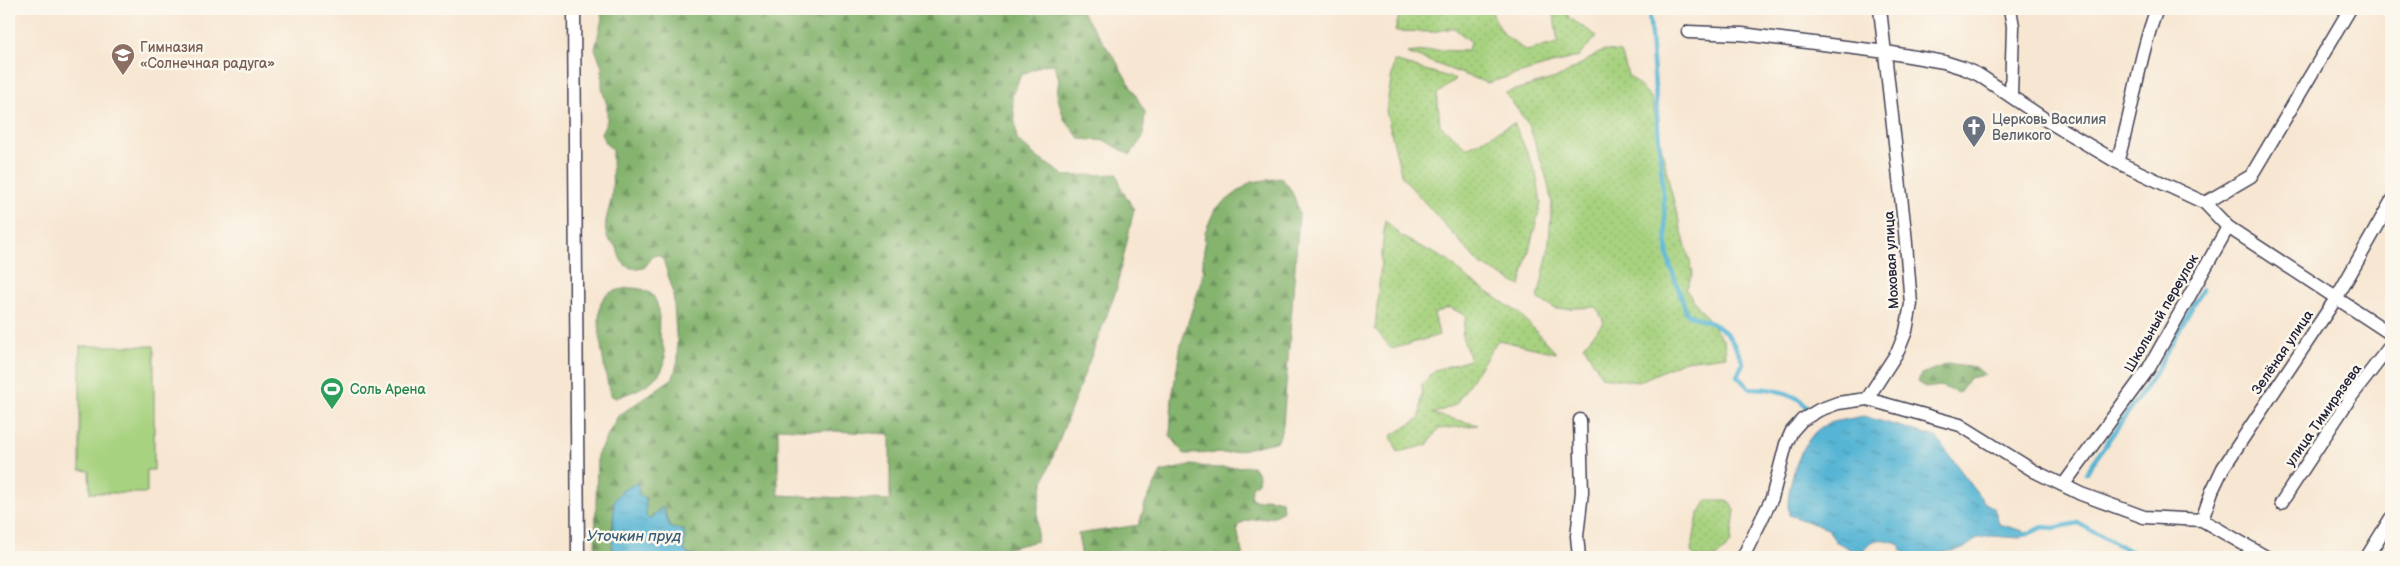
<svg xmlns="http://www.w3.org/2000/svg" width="2400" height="566" font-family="'Balsamiq Sans',sans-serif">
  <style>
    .grass { fill: url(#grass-dots); stroke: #647a5d }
    .forest { fill: url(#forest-firs); stroke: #546b54; fill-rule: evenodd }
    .park { fill: #a7d27f; stroke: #647a5d }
    .water { fill: url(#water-ripples); stroke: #3c6c88 }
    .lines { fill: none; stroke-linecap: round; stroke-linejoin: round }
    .stream { stroke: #56b5d4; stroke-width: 4.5 }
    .minor-casing { stroke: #423f52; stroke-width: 15 }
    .minor { stroke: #fff; stroke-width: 12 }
    .labels { text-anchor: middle; stroke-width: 5; stroke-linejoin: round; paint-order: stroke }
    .education-label { font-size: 14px; fill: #785e54; stroke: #fbf7ec; text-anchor: start }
    .worship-label { font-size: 14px; fill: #5b616d; stroke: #fbf7ec; text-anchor: start }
    .street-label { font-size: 14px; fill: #22223b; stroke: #fbf7ec }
    .leisure-label { font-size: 14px; fill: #27864d; stroke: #fbf7ec; text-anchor: start }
    .water-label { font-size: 15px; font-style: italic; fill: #375d78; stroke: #fbf7ec }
  </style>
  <defs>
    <pattern id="grass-dots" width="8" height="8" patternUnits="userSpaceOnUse" patternTransform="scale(1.25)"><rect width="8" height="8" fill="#a7d27f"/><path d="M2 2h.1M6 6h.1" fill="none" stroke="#8fb46f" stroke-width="1.8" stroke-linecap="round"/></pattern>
    <pattern id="forest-firs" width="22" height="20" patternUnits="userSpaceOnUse" patternTransform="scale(1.25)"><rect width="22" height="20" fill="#85b46e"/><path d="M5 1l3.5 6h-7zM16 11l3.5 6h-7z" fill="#6c925c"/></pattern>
    <pattern id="water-ripples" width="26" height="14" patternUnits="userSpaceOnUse" patternTransform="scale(1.25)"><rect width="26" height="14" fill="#56b5d4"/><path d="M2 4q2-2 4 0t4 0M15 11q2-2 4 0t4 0" fill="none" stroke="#4793ad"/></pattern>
  </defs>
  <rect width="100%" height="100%" fill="#fbf7ec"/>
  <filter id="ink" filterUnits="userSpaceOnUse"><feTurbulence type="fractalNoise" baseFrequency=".02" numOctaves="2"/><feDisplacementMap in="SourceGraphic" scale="10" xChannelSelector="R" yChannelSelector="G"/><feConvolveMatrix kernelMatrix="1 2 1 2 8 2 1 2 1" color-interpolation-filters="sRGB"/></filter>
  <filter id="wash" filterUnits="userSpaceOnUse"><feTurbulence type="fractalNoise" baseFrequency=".0096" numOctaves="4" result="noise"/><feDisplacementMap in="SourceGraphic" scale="20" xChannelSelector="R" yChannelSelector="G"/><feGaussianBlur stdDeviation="1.12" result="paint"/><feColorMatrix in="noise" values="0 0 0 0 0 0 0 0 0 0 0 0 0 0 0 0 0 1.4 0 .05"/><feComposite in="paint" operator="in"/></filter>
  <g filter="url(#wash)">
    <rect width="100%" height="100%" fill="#f7e6d1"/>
    <!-- grass -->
    <path class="grass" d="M1401,9H1490L1503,34L1526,51L1558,43L1553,9H1568V17L1597,36L1579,56L1487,83L1407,53L1434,50L1468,51L1470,41L1454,28L1432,32L1395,31Z
      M1604,50L1621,52L1628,75L1651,97L1670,187L1693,273L1686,290L1724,341L1726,356L1684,361L1638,382L1602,377L1584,346L1604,322L1596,307L1556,309L1538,299L1548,252L1552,204L1547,179L1529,125L1505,93L1562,76Z
      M1394,61L1456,79L1437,94L1440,125L1467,148L1514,123L1536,173L1541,203L1520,286L1479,263L1402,177L1386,111Z
      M1385,220L1402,237L1447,260L1468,279L1519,313L1556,353L1498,340L1455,405L1433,414L1478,425L1438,429L1427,445L1398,452L1391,436L1420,418L1422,384L1435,370L1470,360L1462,336L1466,316L1449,307L1434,314L1439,335L1392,349L1375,329Z
      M1707,500H1727L1735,510L1731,543L1716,557H1695L1691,552L1698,515Z"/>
    <!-- forest -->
    <path class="forest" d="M600,9H1080L1115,59L1145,112L1143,137L1130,155L1106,141L1080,139L1064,119L1057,95L1059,79L1054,64L1043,65L1021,75L1012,96L1017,140L1038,158L1065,176L1117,174L1122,190L1134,209L1116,291L1044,480L1038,506L1037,541L973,557H699L687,554L684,549L685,536L670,528L665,512L661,507L650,520L645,516L646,498L639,495L638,483L614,501L612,557H595L597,455L618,416L673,378L678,360L673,291L663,259L658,255L653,256L644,268C627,271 620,264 617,247C595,234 611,211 612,193C613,179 612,164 612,149L605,143L601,133L607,121V105L602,88V66L595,49L602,18ZM778,428L890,434V500L778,495Z
      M1281,178C1292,189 1296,199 1299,214L1283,425L1278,441L1229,453L1184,454L1170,435L1172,397L1181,344L1202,279L1205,232L1215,209L1251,182Z
      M627,288C649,288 657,293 659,316C659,321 658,327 659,332C663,349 672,362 655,378C645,388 629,393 616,398L610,395C606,376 591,309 605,296C610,291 620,290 627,288Z
      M1947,364L1977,368L1985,375L1969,378L1959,393L1940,386L1925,388L1918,382L1921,374Z
      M1192,465L1216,468L1253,466L1259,475L1258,482L1252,487L1251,498L1258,501L1266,498L1282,501L1283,510C1271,524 1241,514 1237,529L1243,557H1082L1078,534L1139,525L1145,504L1161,472Z"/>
    <!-- park -->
    <path class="park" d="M80,346H154V470H147V493H90L89,471L80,470Z"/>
    <!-- water -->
    <path class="water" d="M1863,416L1936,437L1984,502L1994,508L1999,524L2030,533L2020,538L1991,536L1978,538L1963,549L1939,553L1933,557H1913L1903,552L1898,543C1883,539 1874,536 1864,550L1865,557H1850V549L1835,541L1828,529L1789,515C1784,490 1801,436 1825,425C1836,420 1852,419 1863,416Z
      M638,483L639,495L646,498V516L650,520L662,507L670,528L684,530V549L687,554L699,557H612L614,501L622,490Z"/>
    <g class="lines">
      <!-- stream -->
      <path class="stream" d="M1649,9L1668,259L1687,314C1722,327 1728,327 1743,363L1737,376L1749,388C1768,388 1799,392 1809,410
        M2086,473L2154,375L2202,290
        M2026,533H2030L2043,527L2054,528L2078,523L2141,557"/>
    </g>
  </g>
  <g filter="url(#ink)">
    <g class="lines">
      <!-- minor casing -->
      <g class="minor-casing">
        <path id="minor" d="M574,9L578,557
          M2010,9L2013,26L2011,96
          M1688,32L1742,34L1886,52L1944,62L1963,68L1979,75L2046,120L2117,162L2205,203L2228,227L2391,334
          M2117,162C2133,112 2138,58 2157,9
          M2205,203L2251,176L2350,9
          M1867,399L1898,351L1906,331L1911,304L1905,232L1880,9
          M2064,484L2149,368L2228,227
          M2281,503L2350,398L2391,345
          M2202,520L2212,491L2223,468L2337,297L2391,202
          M1579,557L1577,536L1582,492L1580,420
          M1743,557L1772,498L1786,444L1792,431L1802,420L1819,410L1838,403L1867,399L1960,425L2034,471L2081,494L2144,517L2202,520L2266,557
          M2367,557L2391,518"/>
      </g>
      <!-- minor -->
      <use href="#minor" class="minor"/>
    </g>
  </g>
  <!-- icons -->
  <defs>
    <g id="school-pin" transform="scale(1.25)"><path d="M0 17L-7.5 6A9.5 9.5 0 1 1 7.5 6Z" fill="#8d6e63" stroke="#fbf7ec"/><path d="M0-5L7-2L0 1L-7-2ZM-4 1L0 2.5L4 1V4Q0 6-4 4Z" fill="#fff"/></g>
    <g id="church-pin" transform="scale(1.25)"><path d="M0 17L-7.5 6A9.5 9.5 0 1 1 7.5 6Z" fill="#6b7280" stroke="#fbf7ec"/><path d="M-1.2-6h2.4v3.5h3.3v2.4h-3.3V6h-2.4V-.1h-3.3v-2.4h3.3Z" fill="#fff"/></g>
    <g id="stadium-pin" transform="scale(1.25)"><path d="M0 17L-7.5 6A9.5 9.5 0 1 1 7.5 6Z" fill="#2e9e5b" stroke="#fbf7ec"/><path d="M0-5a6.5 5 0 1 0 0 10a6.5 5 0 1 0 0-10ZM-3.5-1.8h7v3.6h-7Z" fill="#fff"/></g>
  </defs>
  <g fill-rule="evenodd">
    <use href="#school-pin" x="123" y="55"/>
    <use href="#church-pin" x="1974" y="127"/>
    <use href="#stadium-pin" x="332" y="389"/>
  </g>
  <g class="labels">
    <!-- education labels -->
    <g class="education-label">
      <text x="140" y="52">Гимназия<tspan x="140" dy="16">«Солнечная радуга»</tspan></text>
    </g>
    <!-- worship labels -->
    <g class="worship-label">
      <text x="1992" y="124">Церковь Василия<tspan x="1992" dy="16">Великого</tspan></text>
    </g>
    <!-- street labels -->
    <g class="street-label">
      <text transform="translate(1891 260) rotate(-93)" y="5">Моховая улица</text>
      <text transform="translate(2161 313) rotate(-60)" y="5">Школьный переулок</text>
      <text transform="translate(2282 352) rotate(-56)" y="5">Зелёная улица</text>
      <text transform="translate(2323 415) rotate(-55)" y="5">улица Тимирязева</text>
    </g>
    <!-- leisure labels -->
    <g class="leisure-label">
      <text x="350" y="394">Соль Арена</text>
    </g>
    <!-- water labels -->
    <g class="water-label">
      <text x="634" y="541">Уточкин пруд</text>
    </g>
  </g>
  <!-- margin -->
  <rect width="2400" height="566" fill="none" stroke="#fbf7ec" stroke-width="30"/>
</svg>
